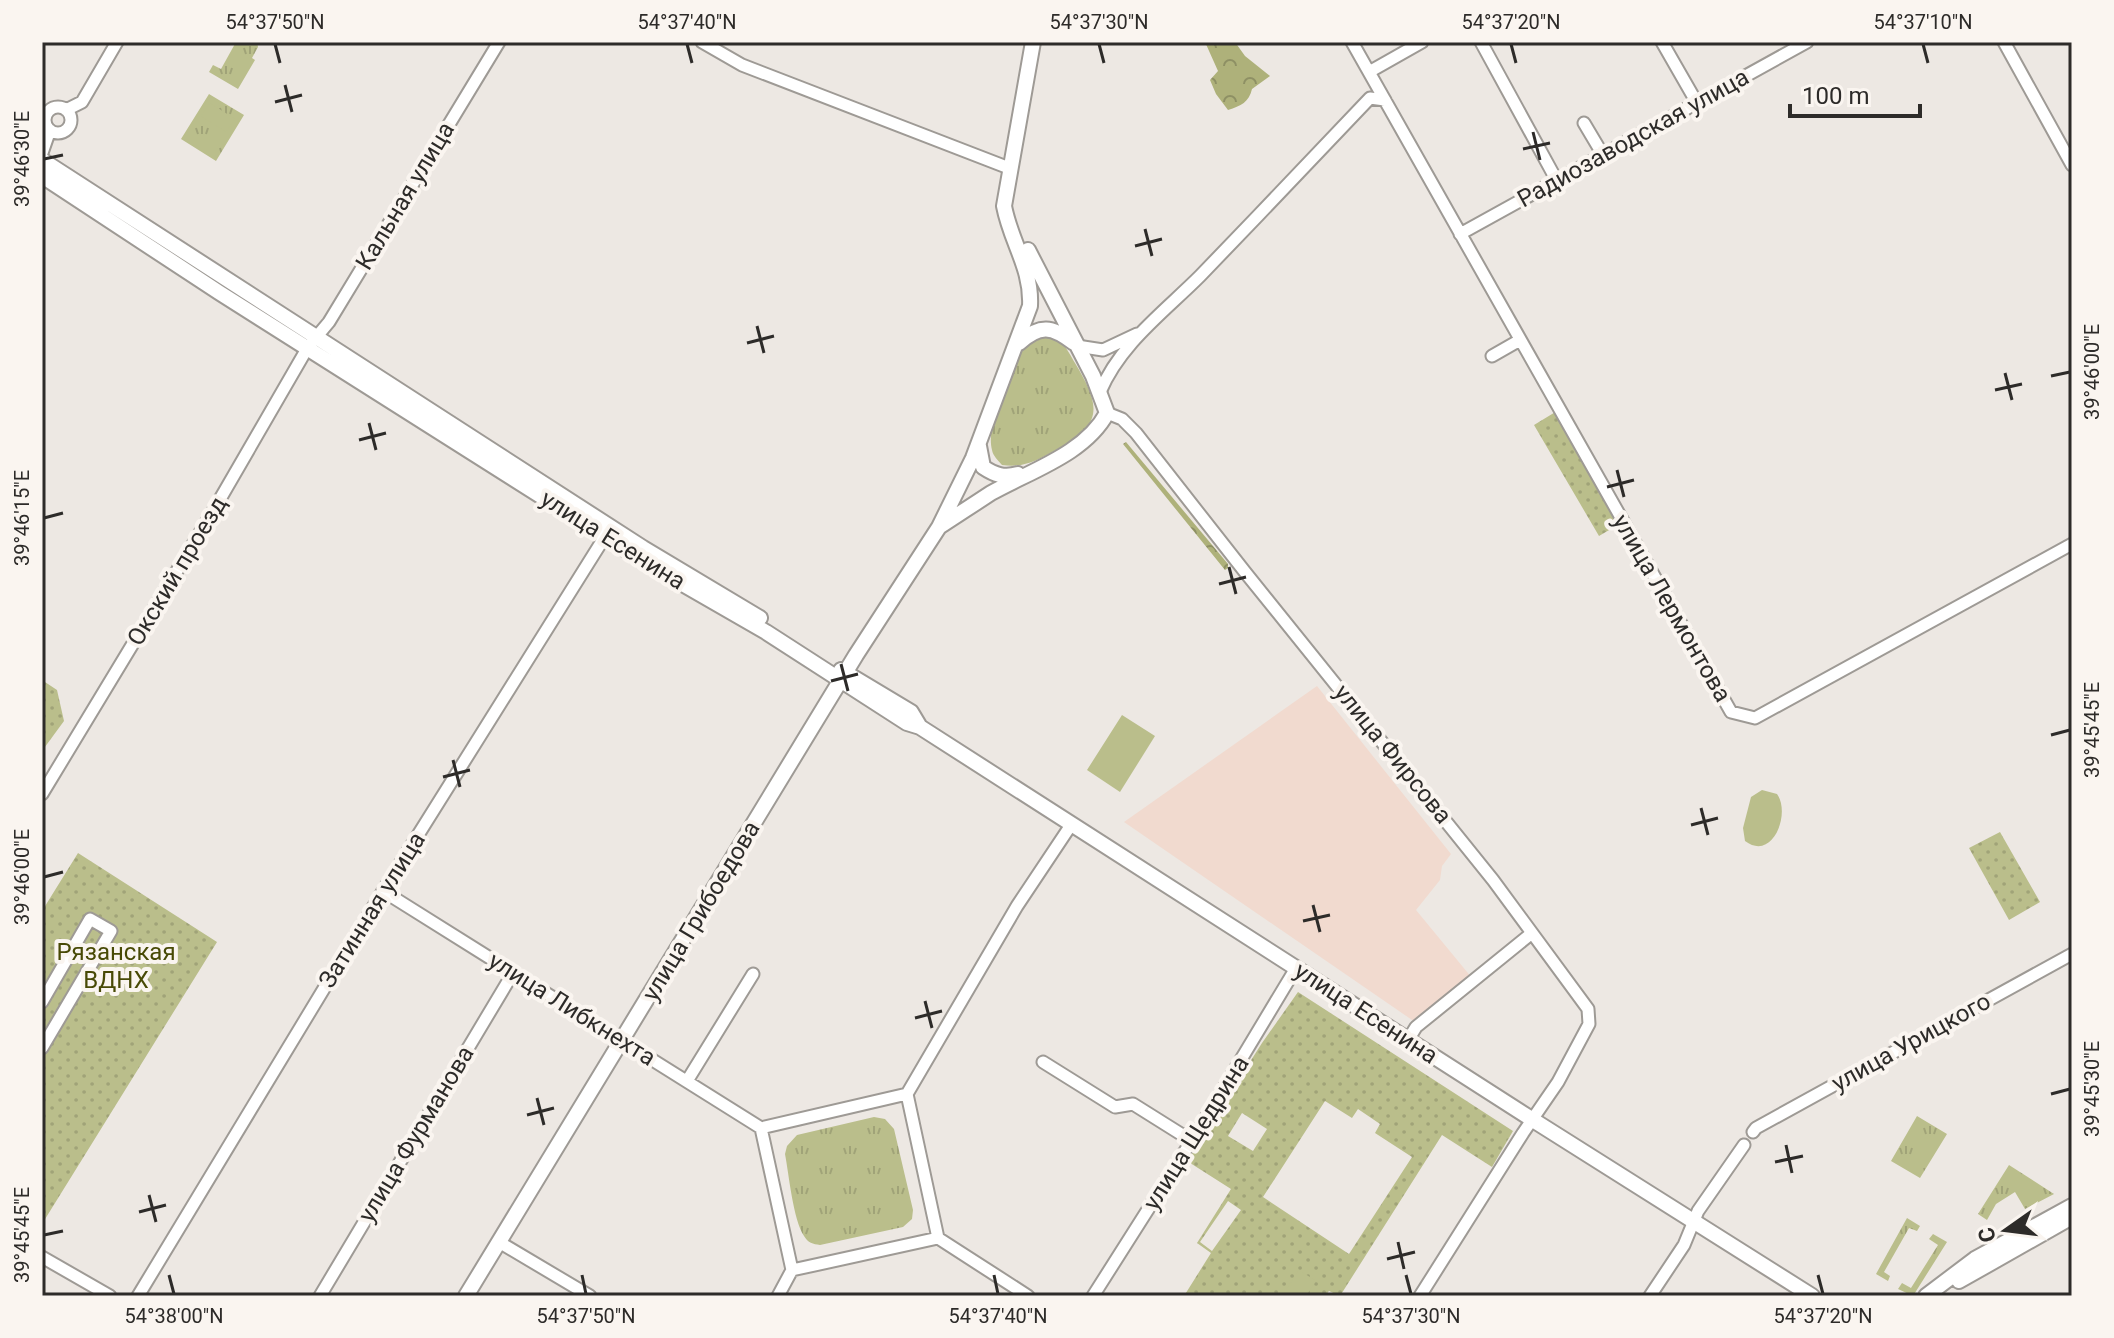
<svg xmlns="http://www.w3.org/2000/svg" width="2114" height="1338" font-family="Roboto,sans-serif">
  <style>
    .medical { fill: #f1dacf }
    .grass { fill: url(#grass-tufts) }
    .forest { fill: url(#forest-crowns) }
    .park { fill: url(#park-dots); fill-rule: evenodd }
    .garden { fill: #babe8b }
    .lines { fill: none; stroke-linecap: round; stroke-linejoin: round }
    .minor-casing { stroke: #9e9a95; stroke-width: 15 }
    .major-casing { stroke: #9e9a95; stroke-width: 18 }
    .minor { stroke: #fff; stroke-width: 11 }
    .major { stroke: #fff; stroke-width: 14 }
    .ticks { fill: none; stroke: #2d2b29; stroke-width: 3 }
    .labels { text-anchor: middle; stroke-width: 8; stroke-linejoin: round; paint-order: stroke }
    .street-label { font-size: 24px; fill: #2d2b29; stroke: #faf5f0 }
    .park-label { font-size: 24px; fill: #484a06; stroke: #faf5f0 }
    .neatline { fill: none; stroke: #2d2b29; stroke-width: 3 }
    .ticks-label { font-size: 20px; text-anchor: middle; fill: #2d2b29 }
  </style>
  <defs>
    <pattern id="grass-tufts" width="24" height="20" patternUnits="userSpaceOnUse" patternTransform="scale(2)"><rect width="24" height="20" fill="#babe8b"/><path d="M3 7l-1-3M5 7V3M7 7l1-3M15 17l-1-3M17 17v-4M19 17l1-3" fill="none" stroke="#a0a378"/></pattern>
    <pattern id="forest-crowns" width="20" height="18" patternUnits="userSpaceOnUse" patternTransform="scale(2)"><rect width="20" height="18" fill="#aeb17a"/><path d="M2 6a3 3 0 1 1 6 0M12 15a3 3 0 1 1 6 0" fill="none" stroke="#8e9064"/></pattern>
    <pattern id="park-dots" width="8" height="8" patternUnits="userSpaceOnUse" patternTransform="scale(2)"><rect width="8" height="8" fill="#babe8b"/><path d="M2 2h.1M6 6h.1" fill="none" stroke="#a0a378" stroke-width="1.8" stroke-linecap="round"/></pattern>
  </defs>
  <rect width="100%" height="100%" fill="#ede8e3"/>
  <!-- medical -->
  <path class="medical" d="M1317,686L1451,854L1442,866L1440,880L1416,910L1472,978L1415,1022L1124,822Z"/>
  <!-- grass -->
  <path class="grass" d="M236,42H257L258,47L252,58L255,60L238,89L209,72L213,65L221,69Z
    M209,94L244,115L216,161L181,139Z
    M1046,334C1062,338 1067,349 1075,363C1102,408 1103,425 1054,451C1036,461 1023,468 1002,465C998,460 993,456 992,450C985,423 1011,375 1020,349L1027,341Z
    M1917,1116L1947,1134L1920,1178L1891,1161Z
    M874,1117L885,1119L894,1129L913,1210L912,1219L903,1227L820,1245C813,1244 808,1243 804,1236C793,1219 789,1175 785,1154L787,1146L797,1135Z
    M2009,1165L2054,1194L2025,1209L2015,1192L1996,1204L1987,1220L1978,1214Z
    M1907,1218L1920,1226L1917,1231L1909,1228L1884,1272L1890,1276L1888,1281L1876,1274Z
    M1933,1234L1947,1242L1913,1296L1898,1289L1902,1283L1911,1288L1938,1245L1929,1239Z"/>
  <!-- forest -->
  <path class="forest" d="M1205,42H1235L1245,56L1270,76L1252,89C1249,102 1241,106 1228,110L1216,94L1210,80L1218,71Z
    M1126,442L1228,564V568L1225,570L1123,444Z"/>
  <!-- park -->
  <path class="park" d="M1557,411L1621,523L1599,536L1534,425Z
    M42,680L57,690L64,721L42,751Z
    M2000,832L2040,902L2009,920L1969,848Z
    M78,853L217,942L42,1224V911Z
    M1298,992L1513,1131L1492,1167L1442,1135L1340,1296L1329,1291L1325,1296H1184L1211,1253L1197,1243L1231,1189L1187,1161L1262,1043ZM1325,1101L1352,1118L1358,1109L1380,1124L1375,1133L1412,1157L1349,1254L1263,1197ZM1242,1113L1267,1129L1253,1151L1228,1136ZM1228,1201L1241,1210L1212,1251L1200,1242Z"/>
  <!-- garden -->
  <path class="garden" d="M210,103L235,119L226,132L201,116Z
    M1122,715L1155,736L1120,792L1087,770Z
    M1762,790L1777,794C1791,813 1773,862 1745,841L1743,828L1751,797Z
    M1299,1270L1316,1281L1306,1296H1282Z"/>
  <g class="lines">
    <!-- minor casing -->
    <g class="minor-casing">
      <path id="minor" d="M702,42L742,65L1009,168
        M1352,42L1731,712L1755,718L2072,544
        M1481,42L1557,181
        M1662,42L1697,103
        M2004,42L2072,165
        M1369,72L1422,42
        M45 120a13 13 0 1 1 26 0a13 13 0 1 1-26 0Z
        M66,110L82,102L117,42
        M1584,123L1603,155
        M42,153L50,130
        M1460,234L1807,42
        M1077,346L1103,350L1137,334
        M1492,356L1520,340
        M1100,392C1120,344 1164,312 1200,276C1257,217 1314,157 1370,98L1385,100
        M1107,413L1122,419L1136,433L1245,572L1493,880L1588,1009L1589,1024L1558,1082L1523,1133L1420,1296
        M42,794L212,513L308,347L329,322L499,42
        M383,891L761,1128
        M42,1002L90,919L111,931L42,1048
        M1408,1040L1416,1027L1532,933
        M1043,1062L1115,1107L1133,1104L1192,1141
        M687,1081L753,974
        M907,1094L1017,906L1071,825
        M1753,1132L1756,1128L2072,954
        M938,1238L792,1270L761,1128L907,1094L938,1238L1028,1296
        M499,1242L590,1296
        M42,1257L110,1296
        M138,1296L383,891L609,530
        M320,1296L513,973
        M778,1296L792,1270
        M1093,1296L1201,1126L1296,968
        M1650,1296L1684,1245L1698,1211L1744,1145"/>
    </g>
    <!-- major casing -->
    <g class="major-casing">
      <path id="major" d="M42,160L643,548L760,618
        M42,176L220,293L653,567L766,632L907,723L920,727L1533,1120L1812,1296
        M1019,343C1040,324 1052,326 1074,343
        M979,446L983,467C995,475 1004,478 1018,474
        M939,527C956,516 974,504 991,493C1030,471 1085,454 1107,413L1093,376L1028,250
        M841,670L911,712L920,727
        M1959,1281L2072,1217
        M466,1296L856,655L939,527L973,458L1030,306C1032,268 1011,243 1004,206L1033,42
        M1926,1296L1975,1259L2072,1206"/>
    </g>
    <!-- minor -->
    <use href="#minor" class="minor"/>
    <!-- major -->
    <use href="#major" class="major"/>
  </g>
  <!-- ticks -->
  <path class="ticks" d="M275,44L280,63M687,44L692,63M1099,44L1104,63M1511,44L1516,63M1923,44L1928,63M285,85L292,112M275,102L302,95M1533,132L1540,160M1523,149L1550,143M44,159L63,155M1145,229L1152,256M1135,246L1162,239M757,326L764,353M747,343L774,336M2005,373L2012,400M2051,376L2070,372M1995,390L2022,384M369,423L376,450M359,440L386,433M1617,470L1624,497M1607,487L1634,480M44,518L63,513M1229,567L1236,594M1219,584L1246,577M841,664L848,691M831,681L858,674M2051,735L2070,730M453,760L460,787M443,777L470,770M1701,808L1708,835M1691,825L1718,818M44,877L63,872M1313,905L1320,932M1303,921L1330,915M925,1001L932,1028M915,1018L942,1011M2051,1094L2070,1089M537,1098L544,1125M527,1115L554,1108M1786,1145L1792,1173M1775,1162L1803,1156M149,1195L156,1222M139,1212L166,1205M44,1235L63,1231M1398,1242L1404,1269M1387,1259L1415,1252M169,1275L174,1294M582,1275L586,1294M994,1275L998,1294M1406,1275L1411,1294M1818,1275L1823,1294"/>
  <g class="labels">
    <!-- street labels -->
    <g class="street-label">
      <text transform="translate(1633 138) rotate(-29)" y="8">Радиозаводская улица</text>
      <text transform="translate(405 196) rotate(-59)" y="8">Кальная улица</text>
      <text transform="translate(613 540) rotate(32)" y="8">улица Есенина</text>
      <text transform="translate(177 571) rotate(-59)" y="8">Окский проезд</text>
      <text transform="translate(1672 608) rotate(60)" y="8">улица Лермонтова</text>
      <text transform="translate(1393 754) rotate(51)" y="8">улица Фирсова</text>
      <text transform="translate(372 910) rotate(-58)" y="8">Затинная улица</text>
      <text transform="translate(701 911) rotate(-59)" y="8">улица Грибоедова</text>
      <text transform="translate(572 1009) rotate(32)" y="8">улица Либкнехта</text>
      <text transform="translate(1366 1013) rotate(33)" y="8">улица Есенина</text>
      <text transform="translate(1911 1042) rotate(-29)" y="8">улица Урицкого</text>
      <text transform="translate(1196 1133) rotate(-58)" y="8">улица Щедрина</text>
      <text transform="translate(416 1134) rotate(-59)" y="8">улица Фурманова</text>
    </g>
    <!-- park labels -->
    <g class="park-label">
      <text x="116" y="960">Рязанская<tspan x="116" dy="28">ВДНХ</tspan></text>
    </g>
  </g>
  <!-- border -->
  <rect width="2114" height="1338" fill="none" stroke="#faf5f0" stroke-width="88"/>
  <!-- north arrow -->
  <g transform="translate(2006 1230) rotate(256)" stroke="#faf5f0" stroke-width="6" paint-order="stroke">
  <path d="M0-6L14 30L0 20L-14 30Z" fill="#2d2b29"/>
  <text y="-12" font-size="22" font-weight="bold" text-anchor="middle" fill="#2d2b29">С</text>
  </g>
  <!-- scale -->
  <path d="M1790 104v12h130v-12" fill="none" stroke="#2d2b29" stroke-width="4"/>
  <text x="1802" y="104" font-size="24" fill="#2d2b29" stroke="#faf5f0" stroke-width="6" paint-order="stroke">100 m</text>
  <rect x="44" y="44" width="2026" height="1250" class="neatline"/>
  <g class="ticks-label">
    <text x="275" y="29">54°37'50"N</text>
    <text x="687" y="29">54°37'40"N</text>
    <text x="1099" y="29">54°37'30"N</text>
    <text x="1511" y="29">54°37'20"N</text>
    <text x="1923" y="29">54°37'10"N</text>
    <text transform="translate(22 159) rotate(-90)" y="7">39°46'30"E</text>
    <text transform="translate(2092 372) rotate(-90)" y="7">39°46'00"E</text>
    <text transform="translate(22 518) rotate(-90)" y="7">39°46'15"E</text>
    <text transform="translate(2092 730) rotate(-90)" y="7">39°45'45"E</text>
    <text transform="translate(22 877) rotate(-90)" y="7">39°46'00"E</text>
    <text transform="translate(2092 1089) rotate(-90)" y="7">39°45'30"E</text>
    <text transform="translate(22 1235) rotate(-90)" y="7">39°45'45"E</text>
    <text x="174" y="1323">54°38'00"N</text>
    <text x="586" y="1323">54°37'50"N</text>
    <text x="998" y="1323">54°37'40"N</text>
    <text x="1411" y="1323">54°37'30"N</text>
    <text x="1823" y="1323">54°37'20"N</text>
  </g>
</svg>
